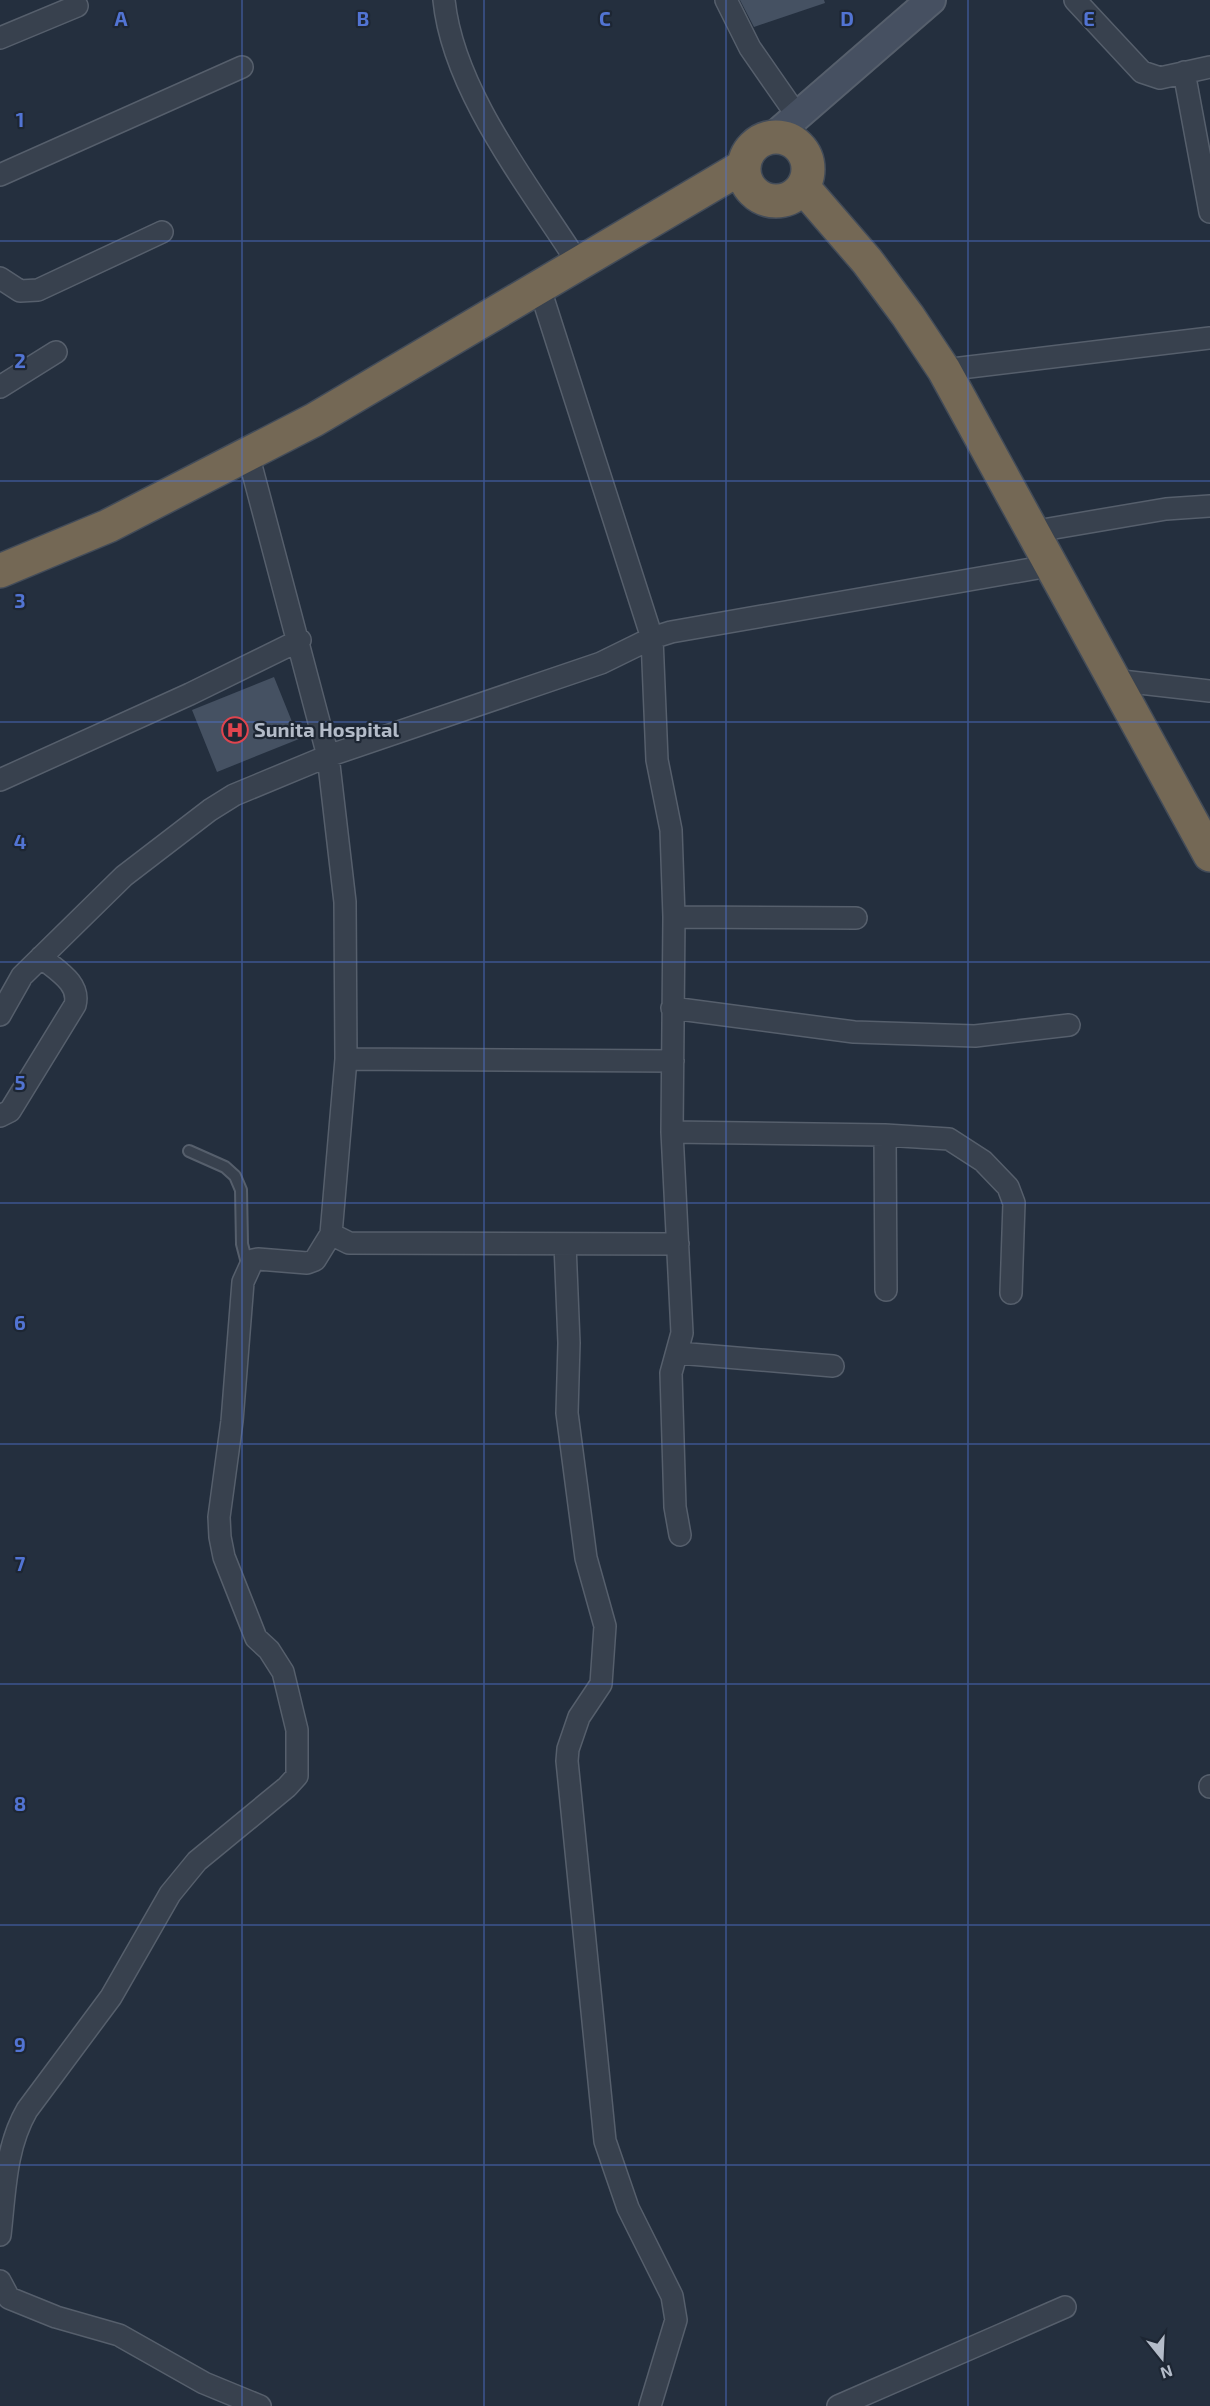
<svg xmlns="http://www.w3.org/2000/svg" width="1210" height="2406" font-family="'Exo 2',sans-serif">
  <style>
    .building { fill: #455162 }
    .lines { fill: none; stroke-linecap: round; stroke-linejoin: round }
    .lane-casing { stroke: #565f6c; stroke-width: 14 }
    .street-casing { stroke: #565f6c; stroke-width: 24 }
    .secondary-casing { stroke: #565f6c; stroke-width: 32 }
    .highway-casing { stroke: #434c59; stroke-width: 36 }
    .lane { stroke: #38414e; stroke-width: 10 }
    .street { stroke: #38414e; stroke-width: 21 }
    .secondary { stroke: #465061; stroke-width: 28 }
    .highway { stroke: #746855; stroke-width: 33 }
    .grid { fill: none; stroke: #5274d3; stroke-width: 1.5; stroke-opacity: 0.55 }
    .labels { text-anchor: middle; stroke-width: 4.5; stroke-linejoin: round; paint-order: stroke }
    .poi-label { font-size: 20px; font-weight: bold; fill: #b4bcc9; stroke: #1d2633; text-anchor: start }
    .grid-label { font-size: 20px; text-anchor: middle; font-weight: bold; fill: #5274d3; stroke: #1d2633; stroke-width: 4.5; stroke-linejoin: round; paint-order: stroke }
  </style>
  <rect width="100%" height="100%" fill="#242f3e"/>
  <!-- building -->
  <path class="building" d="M740,0H824L825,3L754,27Z
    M274,677L299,739L217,772L192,710Z"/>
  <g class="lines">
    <!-- lane casing -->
    <g class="lane-casing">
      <path id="lane" d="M189,1151L225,1167L235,1176L241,1190L242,1244L248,1267"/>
    </g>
    <!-- street casing -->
    <g class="street-casing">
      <path id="street" d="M444,0C453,91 529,186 578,263
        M726,0L750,48L798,117
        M1075,0L1142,72L1160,78L1210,67
        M0,38L77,6
        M1184,72L1210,212
        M0,175L242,67
        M0,278L20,291L38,290L162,232
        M539,286L652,638L657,760L671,830L674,917L672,1132L682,1333L671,1373L675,1507L680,1535
        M944,370L1210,338
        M0,387L56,352
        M248,454L328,756L345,902L346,1059L331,1234L349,1243L678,1244
        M1031,532L1166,509L1210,506
        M1113,680L1210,691
        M0,780L190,694L300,640
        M674,917L856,918
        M672,1008L854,1032L975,1036L1069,1025
        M0,1015L22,976L124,876L210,810L234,795L328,756L601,663L652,638L671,632L1049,566
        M346,1059L673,1061
        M0,1116L10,1111L75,1005C81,983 56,970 41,957
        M672,1132L885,1135L949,1139L983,1161L1008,1187L1014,1203L1011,1293
        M885,1135L886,1290
        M565,1244L569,1343L567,1413L586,1558L605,1626L601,1684L579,1717L568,1749L567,1761L605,2141L628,2208L672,2296L676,2320L650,2406
        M678,1353L833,1366
        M1210,1786V1787
        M0,2235C5,2192 5,2148 27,2110L111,1997L170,1894L197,1861L287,1787L297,1776V1730L283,1672L269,1650L256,1638L224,1557L220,1537L219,1517L232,1421L243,1282L253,1260L258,1259L307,1263L315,1260L331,1234
        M0,2281L9,2298L56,2317L119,2335L204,2383L260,2406
        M838,2406L1065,2307"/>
    </g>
    <!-- secondary casing -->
    <g class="secondary-casing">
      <path id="secondary" d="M773,137L931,0"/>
    </g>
    <!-- highway casing -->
    <g class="highway-casing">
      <path id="highway" d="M744 169a32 32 0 1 1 64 0a32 32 0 1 1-64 0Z
        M803,187L867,261L908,316L944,370L1210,855
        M0,571L108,526L314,420L744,166"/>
    </g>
    <!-- lane -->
    <use href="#lane" class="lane"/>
    <!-- street -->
    <use href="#street" class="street"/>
    <!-- secondary -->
    <use href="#secondary" class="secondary"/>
    <!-- highway -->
    <use href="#highway" class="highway"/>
  </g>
  <!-- grid -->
  <path class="grid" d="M242,0V2406M484,0V2406M726,0V2406M968,0V2406M0,241H1210M0,481H1210M0,722H1210M0,962H1210M0,1203H1210M0,1444H1210M0,1684H1210M0,1925H1210M0,2165H1210"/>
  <!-- icons -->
  <defs>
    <g id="hospital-ring" transform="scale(1.35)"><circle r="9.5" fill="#1d2633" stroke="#e0444e" stroke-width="1.5"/><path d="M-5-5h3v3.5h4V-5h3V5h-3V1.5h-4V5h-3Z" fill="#e0444e"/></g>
  </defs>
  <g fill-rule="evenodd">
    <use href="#hospital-ring" x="235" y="730"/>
  </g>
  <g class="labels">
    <!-- poi labels -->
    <g class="poi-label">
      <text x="254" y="737">Sunita Hospital</text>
    </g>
  </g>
  <g class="grid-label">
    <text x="121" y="26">A</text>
    <text x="363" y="26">B</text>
    <text x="605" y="26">C</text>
    <text x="847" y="26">D</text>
    <text x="1089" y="26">E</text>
    <text x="20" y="127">1</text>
    <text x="20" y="368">2</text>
    <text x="20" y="608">3</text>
    <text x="20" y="849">4</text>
    <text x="20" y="1090">5</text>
    <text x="20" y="1330">6</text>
    <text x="20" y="1571">7</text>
    <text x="20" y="1811">8</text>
    <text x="20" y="2052">9</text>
  </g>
  <!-- north arrow -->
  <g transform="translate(1162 2358) rotate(162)" stroke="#1d2633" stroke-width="4.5" paint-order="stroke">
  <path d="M0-4.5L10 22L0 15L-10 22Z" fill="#b4bcc9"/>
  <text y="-9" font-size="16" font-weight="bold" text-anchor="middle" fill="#b4bcc9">N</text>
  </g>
</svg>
